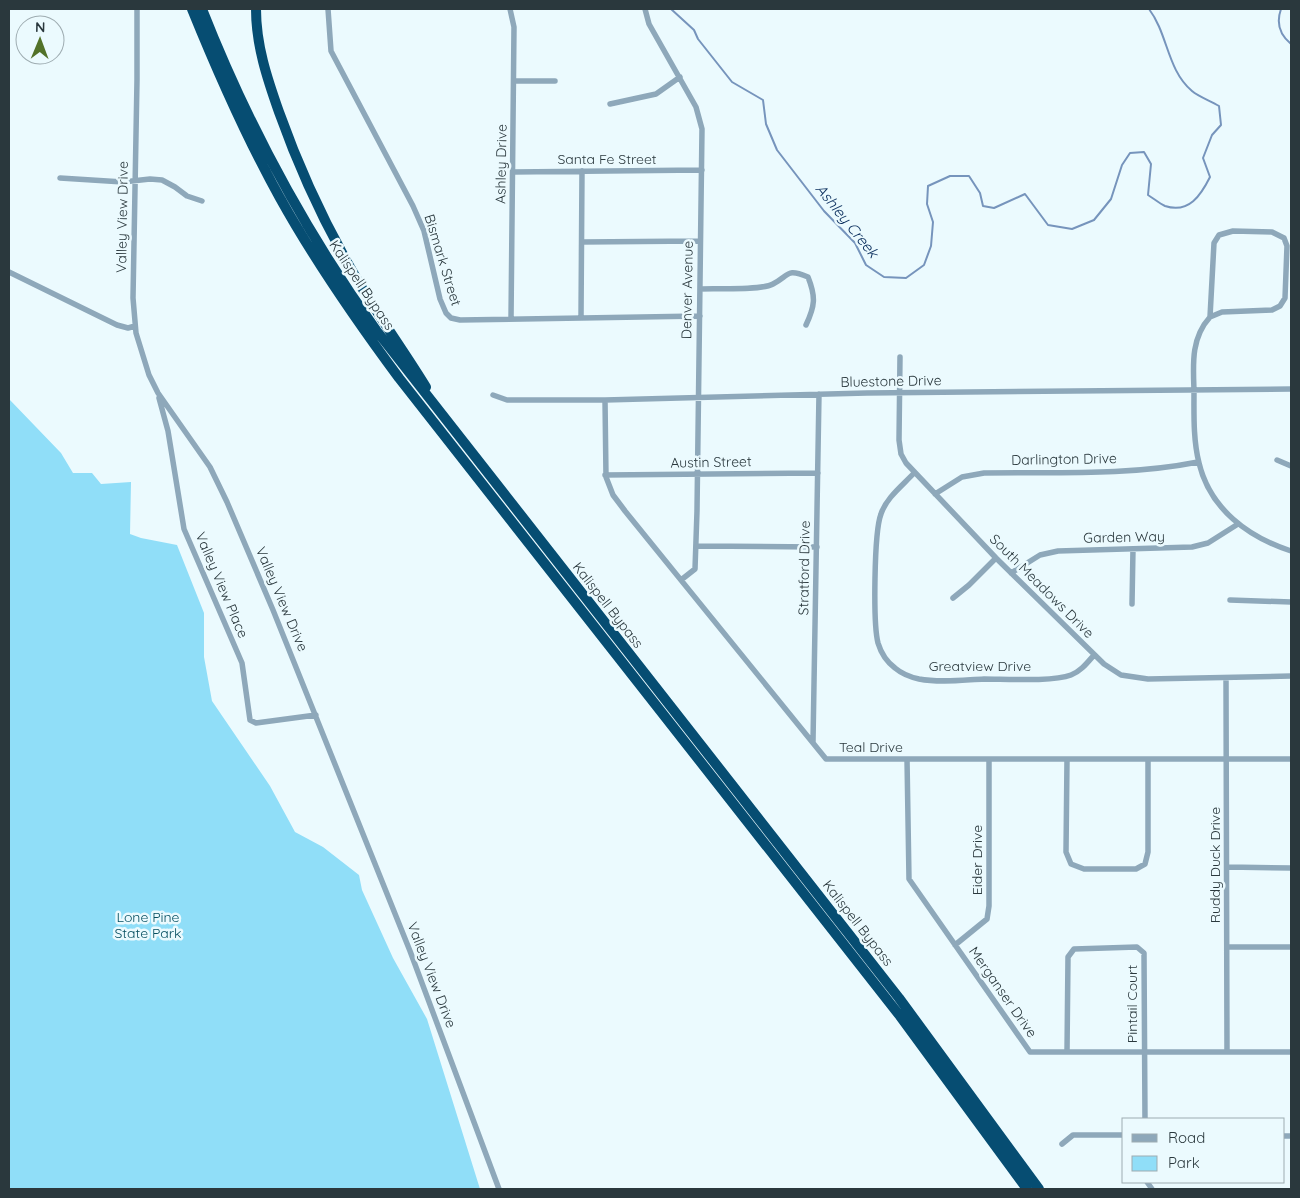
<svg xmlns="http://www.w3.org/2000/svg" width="1300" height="1198" font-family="Quicksand,sans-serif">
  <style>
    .green { fill: #90def8 }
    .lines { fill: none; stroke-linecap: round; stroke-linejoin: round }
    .stream { stroke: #7694bc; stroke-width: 2 }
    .street { stroke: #8ea8ba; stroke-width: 5.5 }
    .highway { stroke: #064d72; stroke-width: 10 }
    .labels { text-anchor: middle; stroke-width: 5; stroke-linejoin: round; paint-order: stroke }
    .street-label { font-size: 14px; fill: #2a383d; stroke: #ebfafe }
    .park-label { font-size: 14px; fill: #044e60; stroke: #ebfafe }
    .water-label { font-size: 15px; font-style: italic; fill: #0a2e5d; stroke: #ebfafe }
  </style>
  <rect width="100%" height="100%" fill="#ebfafe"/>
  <!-- green -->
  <path class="green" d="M9,399L61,453L73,473H92L101,484L131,482L130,534L141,538L177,545L204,613V657L212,701L270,786L295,832L323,847L359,875L362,890L393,958L427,1019L480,1189H9Z"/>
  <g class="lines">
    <!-- stream -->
    <path class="stream" d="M671,9L694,30L698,39L732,82L763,100L766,124L777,150L824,211L855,243L866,265L884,277L906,278L924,265L931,246L933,222L927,204L928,186L950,176H969L980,193L983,206L994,208L1025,194L1048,225L1072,229L1094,220L1111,199L1122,165L1130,153L1144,152L1151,164L1148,195C1153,198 1159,203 1165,206C1189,214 1201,195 1210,177L1203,158L1212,135L1221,125L1219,106C1211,101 1199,97 1192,91C1167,70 1168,34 1149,9
      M1281,9C1276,23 1280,35 1291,44"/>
    <!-- street -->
    <path class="street" d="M137,9V80L133,298L136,333L149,375L158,393L210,467L227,502L273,610L410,951L499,1189
      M328,9L331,51L413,206L424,231L440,299L446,313L451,318L460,320L700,316
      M510,9L514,27L511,319
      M645,9L649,24L696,107L702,129L697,511L695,569L681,580
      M514,81H555
      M610,104L656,94L680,77
      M513,172L702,170
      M60,178L123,182L150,179L162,180L175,187L187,196L202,201
      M1233,231L1272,232L1284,238L1287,246L1285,298L1280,306L1272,310L1222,312L1210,317L1214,243L1219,235Z
      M582,242L700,241
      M9,272L117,325L128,328L135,326
      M700,289C716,288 760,291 773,284C790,275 786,268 808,277C816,297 815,306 806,325
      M1210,317C1191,338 1193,364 1194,390C1194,414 1193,439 1199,463C1210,509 1248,537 1291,551
      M581,318L582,171
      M900,357L899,440L901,454L906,463L996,558L1104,664L1121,675L1148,679L1291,676
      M493,395L507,400H605L867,393L1291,389
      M159,398L168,431L184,529L242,663L250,720L256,723L316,715
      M605,400L606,477L613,495L625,511L826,759H1291
      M1277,460L1291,466
      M914,473C903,485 886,498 881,514C874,532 873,624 878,643C881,653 887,662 895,668C902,674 910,677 919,679C940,683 963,680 984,679C1005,679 1053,682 1071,675C1081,671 1087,663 1094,655
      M605,475L818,473
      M935,494L962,477L984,473C1055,472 1128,476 1198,462
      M696,546L817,547
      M1011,573L1040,555L1058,551L1192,547L1208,543L1238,524
      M953,598L969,585L996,558
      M1230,600L1291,602
      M1132,604L1133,549
      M1226,678L1227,1052
      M813,742L819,394
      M907,759L909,879L1030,1052H1291
      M1067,760L1066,852L1071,864L1084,869H1136L1145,864L1148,852V760
      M1227,867L1291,868
      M955,945L987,919L989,906V760
      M1228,947H1291
      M1067,1052L1068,957L1074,949L1137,947L1144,953L1145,1119
      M1284,1136H1291
      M1062,1144L1073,1135H1124
      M1147,1182L1152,1189"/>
    <!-- highway -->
    <path class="highway" d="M192,9C218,73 246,137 280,198C315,261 356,320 399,378L900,1016L1027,1189
      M202,9C247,123 304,230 376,330L899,998L1039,1189
      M256,9C256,45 267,78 279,112C300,171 326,227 358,281C379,317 404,351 426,387"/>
  </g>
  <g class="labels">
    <!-- street labels -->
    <g class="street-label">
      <text x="607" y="164">Santa Fe Street</text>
      <text transform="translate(501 164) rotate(-89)" y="5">Ashley Drive</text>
      <text transform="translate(122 217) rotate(-89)" y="5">Valley View Drive</text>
      <text transform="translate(443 260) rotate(73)" y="5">Bismark Street</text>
      <text transform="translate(362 285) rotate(56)" y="5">Kalispell Bypass</text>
      <text transform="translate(687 290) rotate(-89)" y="5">Denver Avenue</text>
      <text transform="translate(891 381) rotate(-1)" y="5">Bluestone Drive</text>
      <text transform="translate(1064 459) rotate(-1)" y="5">Darlington Drive</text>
      <text transform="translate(711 462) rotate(-1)" y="5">Austin Street</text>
      <text transform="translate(1124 537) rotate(-1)" y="5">Garden Way</text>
      <text transform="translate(804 568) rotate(-89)" y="5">Stratford Drive</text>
      <text transform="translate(222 585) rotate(67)" y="5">Valley View Place</text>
      <text transform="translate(1042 586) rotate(45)" y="5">South Meadows Drive</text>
      <text transform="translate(282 599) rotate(67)" y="5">Valley View Drive</text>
      <text transform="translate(608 605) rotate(52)" y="5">Kalispell Bypass</text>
      <text x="980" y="671">Greatview Drive</text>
      <text x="871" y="752">Teal Drive</text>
      <text transform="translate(977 860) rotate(-90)" y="5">Eider Drive</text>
      <text transform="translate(1215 865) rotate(-90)" y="5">Ruddy Duck Drive</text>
      <text transform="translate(858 923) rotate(52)" y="5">Kalispell Bypass</text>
      <text transform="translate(432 975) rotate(69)" y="5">Valley View Drive</text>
      <text transform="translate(1003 992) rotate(55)" y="5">Merganser Drive</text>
      <text transform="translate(1132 1004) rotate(-90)" y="5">Pintail Court</text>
    </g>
    <!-- park labels -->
    <g class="park-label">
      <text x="148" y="922">Lone Pine<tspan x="148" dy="16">State Park</tspan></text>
    </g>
    <!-- water labels -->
    <g class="water-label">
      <text transform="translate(847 221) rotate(51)" y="5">Ashley Creek</text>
    </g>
  </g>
  <!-- border -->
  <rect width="1300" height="1198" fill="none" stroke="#2a383d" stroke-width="20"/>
  <!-- legend -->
  <rect x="1122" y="1118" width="162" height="65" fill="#ebfafe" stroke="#9eacb1"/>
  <rect x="1132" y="1134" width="25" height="8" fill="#8ea8ba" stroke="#9eacb1"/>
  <text x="1168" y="1143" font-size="15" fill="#2a383d">Road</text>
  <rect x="1132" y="1156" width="25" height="15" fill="#90def8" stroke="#9eacb1"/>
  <text x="1168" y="1168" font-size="15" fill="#2a383d">Park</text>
  <!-- north arrow -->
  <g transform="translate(40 40) rotate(1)"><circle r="24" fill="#ebfafe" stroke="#9eacb1"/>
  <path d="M0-4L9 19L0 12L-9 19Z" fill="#527229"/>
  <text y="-8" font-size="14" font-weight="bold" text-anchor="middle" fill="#2a383d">N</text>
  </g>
</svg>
